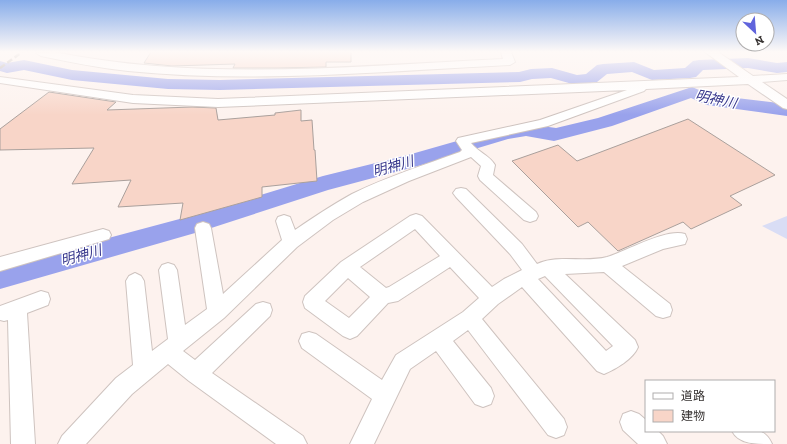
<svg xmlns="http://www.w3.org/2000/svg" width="787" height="444" font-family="'Zilla Slab','Noto Sans JP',serif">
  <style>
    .green { fill: #d9ddf5 }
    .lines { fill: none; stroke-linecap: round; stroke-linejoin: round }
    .river { fill: #99a2ec; fill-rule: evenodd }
    .building { fill: #f8d5c8; stroke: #aaa09c }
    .minor-casing { stroke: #cec3bf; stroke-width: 2 }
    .minor { fill: #fff; fill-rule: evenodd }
    .rail { stroke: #9e9694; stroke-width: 2.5; stroke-dasharray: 6 3; stroke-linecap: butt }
    .labels { text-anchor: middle; stroke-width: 3; stroke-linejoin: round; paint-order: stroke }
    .water-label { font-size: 14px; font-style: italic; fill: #37378c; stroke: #fff }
  </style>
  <rect width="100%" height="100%" fill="#fdf2ee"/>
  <!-- green -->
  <path class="green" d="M787,216V239L762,226Z"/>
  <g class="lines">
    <!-- river -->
    <path class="river" d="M748,58L777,63L787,62V72L777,73L748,68L703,70L696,77L690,78L652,80L632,72L607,74L597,82L576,85L551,78L532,79L520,82L220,90L168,89L72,80L24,70L7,73L0,71V61L7,63L24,60L72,70L168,79L220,80L519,72L531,69L552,68L577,75L586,74L597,65L603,64L634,62L654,70L685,68L693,61L699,60Z
      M692,87L711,95L787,104V116L707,105L691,98L612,126L554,141L526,136L508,139L418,166L328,190L202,231L0,289V267L202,213L323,176L408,155L499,129L527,124L556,128L598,118Z"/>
  </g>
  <!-- building -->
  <path class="building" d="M151,52H351V62H326V67L278,68H233L235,64L172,66L144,63Z
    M49,92L116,102L107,110L192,107L216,108L218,120L275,115V113L301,110V121L312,120L314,150H315L317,181L262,187V197L180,220L183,203L118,207L131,180L72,184L94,148L0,150V129Z
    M688,119L775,175L730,196L742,205L691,229L683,222L618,251L588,222L578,227L512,161L558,145L577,161Z"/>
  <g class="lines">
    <!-- minor casing -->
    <g class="minor-casing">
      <path id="minor" d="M54,52C202,82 354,66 503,59L501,52H511L515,62L510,65C383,71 255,84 128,71C99,68 70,62 41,56L36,53Z
        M705,52H718L753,76L787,74V80L762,82L787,99V109L783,108L748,84L646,89L644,91L548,126L471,143C478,152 489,155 495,165L493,175L536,212L538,216L536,220L530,222L524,220L480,180L478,176L481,166L471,157L409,181L363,202L333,220L297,247L224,318L183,351L195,360L256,304L263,302L270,304L272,310L270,316L212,373L303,436L307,444H276L189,381L168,364L132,394L86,444H58L62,436L116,378L133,365L126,281L129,276L135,273L141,276L144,281L152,351L168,339L159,270L162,265L168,263L174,265L177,270L185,325L207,309L195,228L197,224L203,222L209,224L211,228L223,294L282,240L276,221L278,217L284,215L290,217L295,230C314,217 332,205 352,194C386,177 424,165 460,152L462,150L456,141L458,138L540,120L627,90L218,107L133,103L0,83V77L133,95L218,99L739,77Z
        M461,188L466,189L522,244L537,264C558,254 584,263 607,257C627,251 666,228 685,234L687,239L685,244L663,249L622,266L670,304L672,310L670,316L663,318L656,316L604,272L565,274L635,340L638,347C633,359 616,369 604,374L597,371L522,287L498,304L482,319L564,419L567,427L564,435L556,438L548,435L468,330L453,341L491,388L494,396L491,404L483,407L475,404L436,351L410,369L374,444H350L372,399L302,348L299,341L302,334L309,332L316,334L382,380L396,355L463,312L479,298L450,267L398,301L388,303L357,336L350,339L343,336L305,308L303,302L305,296L341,262L410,216L416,214L422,216L492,287L504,279L522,270L510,254L456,197L453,193L456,189ZM415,229L440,256L389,287L386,288L360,267ZM545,276L613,346L606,351L538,279ZM348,278L370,297L349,318L325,301Z
        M103,229L109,231L111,235L109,239L0,271V257Z
        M41,291L48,293L50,299L48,305L27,313L35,444H11L8,320L4,321L0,320V306Z
        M631,411L639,414L646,420V431H658L663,436L667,444H638L623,430L620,422L623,414Z
        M732,431C749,431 764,425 772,444C754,444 739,444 732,431Z"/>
    </g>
    <!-- minor -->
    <use href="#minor" class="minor"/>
    <!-- rail -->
    <path class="rail" d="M0,68L22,52"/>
  </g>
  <!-- sky -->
  <linearGradient id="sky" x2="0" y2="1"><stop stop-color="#88adea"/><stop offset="0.45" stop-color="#fef9f7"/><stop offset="1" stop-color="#fef9f7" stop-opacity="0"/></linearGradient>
  <rect width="787" height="115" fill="url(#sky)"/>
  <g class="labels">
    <!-- water labels -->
    <g class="water-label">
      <text transform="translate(716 99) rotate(12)" y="5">明神川</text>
      <text transform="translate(393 166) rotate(-16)" y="5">明神川</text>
      <text transform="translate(81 255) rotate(-16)" y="5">明神川</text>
    </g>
  </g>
  <!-- legend -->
  <rect x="645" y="380" width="130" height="52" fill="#ffffff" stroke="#afadad"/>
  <rect x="653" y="393" width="20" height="6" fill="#ffffff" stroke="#afadad"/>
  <text x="681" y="400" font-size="12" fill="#363231">道路</text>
  <rect x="653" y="410" width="20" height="12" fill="#f8d5c8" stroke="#afadad"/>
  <text x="681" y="420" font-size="12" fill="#363231">建物</text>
  <!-- north arrow -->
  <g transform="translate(755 32) rotate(154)"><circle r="19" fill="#ffffff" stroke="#afadad"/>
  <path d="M0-3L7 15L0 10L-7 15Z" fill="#6064dc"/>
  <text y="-6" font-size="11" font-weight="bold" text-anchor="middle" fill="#363231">N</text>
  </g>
</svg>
